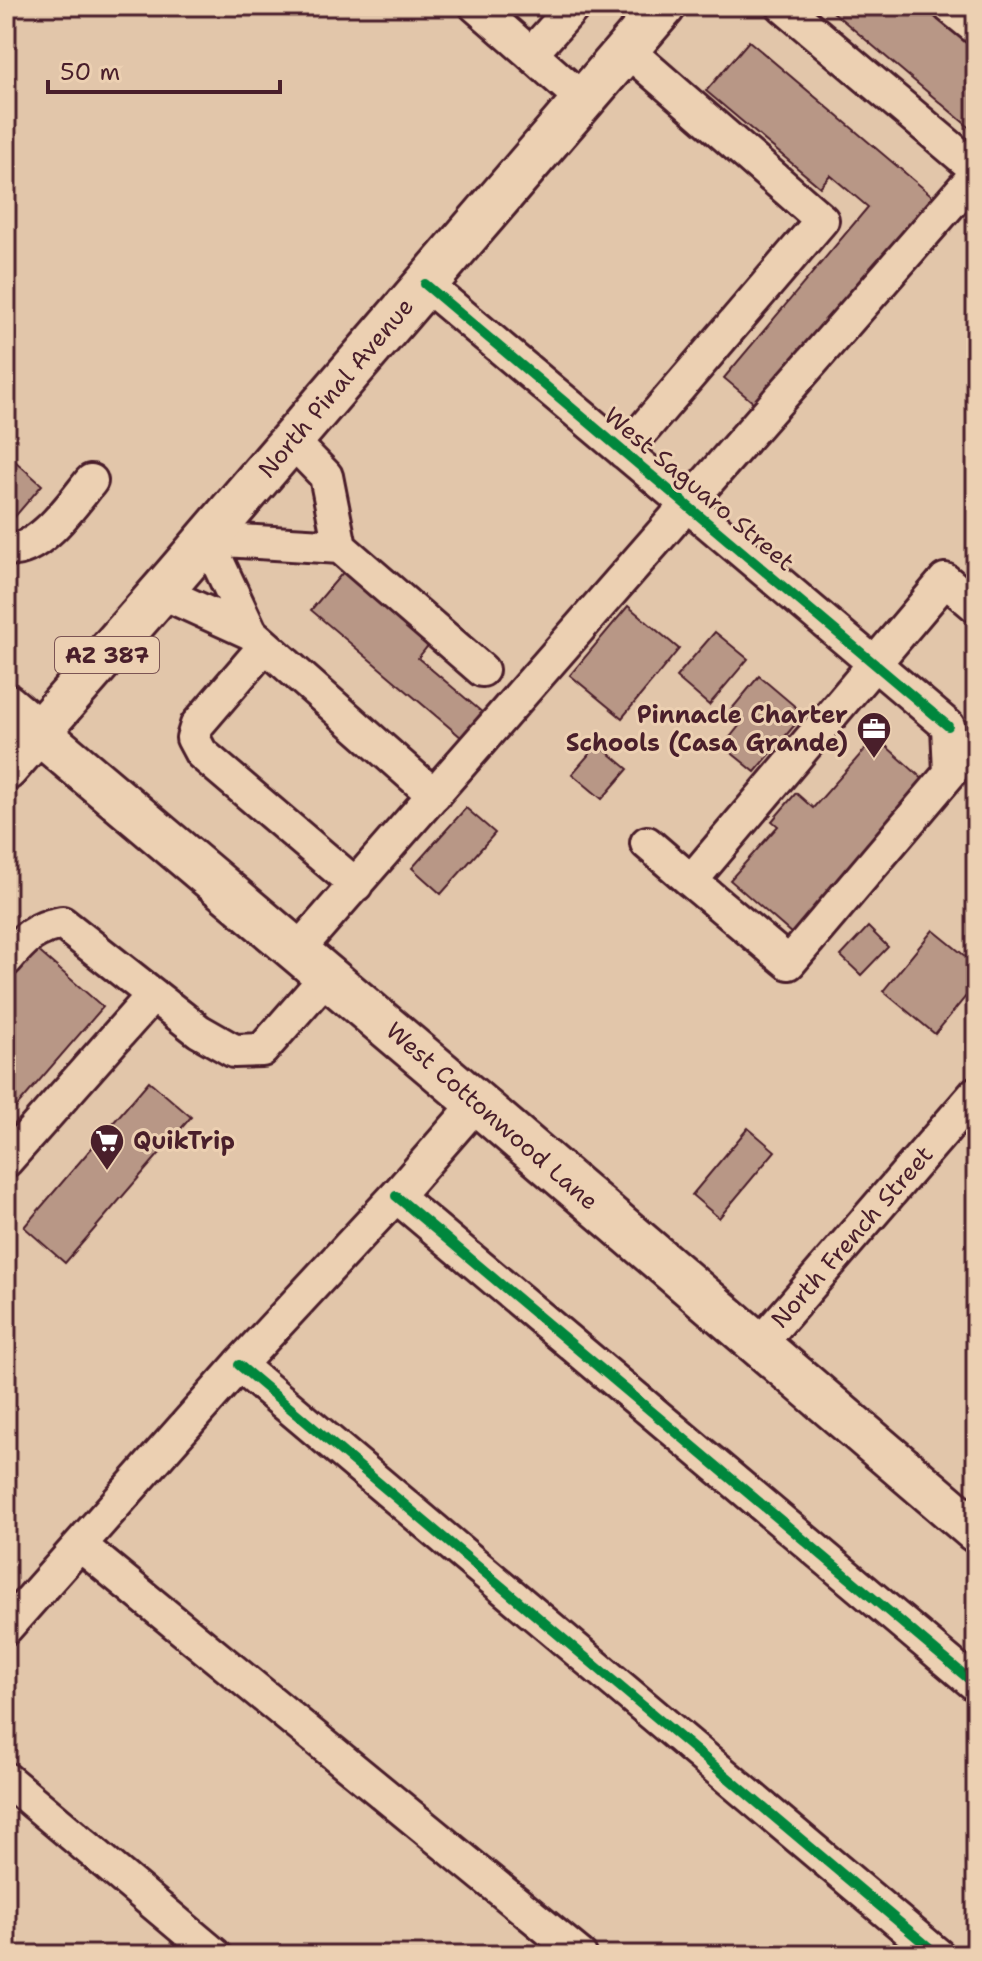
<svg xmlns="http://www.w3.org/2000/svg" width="982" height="1961" font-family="'Shantell Sans',sans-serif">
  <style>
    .building { fill: #b89786; stroke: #4a1f2b; stroke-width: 2 }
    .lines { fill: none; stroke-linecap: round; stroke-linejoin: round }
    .minor-casing { stroke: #4a1f2b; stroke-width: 38 }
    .major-casing { stroke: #4a1f2b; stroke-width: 48 }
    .minor { stroke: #ecd0b2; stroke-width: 32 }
    .major { stroke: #ecd0b2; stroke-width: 42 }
    .cycleway-casing { stroke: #ecd0b2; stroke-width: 15 }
    .cycleway { stroke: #00873e; stroke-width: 10 }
    .labels { text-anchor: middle; stroke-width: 6; stroke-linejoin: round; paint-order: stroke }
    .shield { fill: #ecd0b2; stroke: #7b5454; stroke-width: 2 }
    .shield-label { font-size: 22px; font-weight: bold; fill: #4a1f2b }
    .street-label { font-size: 24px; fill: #4a1f2b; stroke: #ecd0b2 }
    .poi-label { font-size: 24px; font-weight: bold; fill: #4a1f2b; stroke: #ecd0b2; text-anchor: end }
  </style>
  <rect width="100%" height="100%" fill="#e2c6aa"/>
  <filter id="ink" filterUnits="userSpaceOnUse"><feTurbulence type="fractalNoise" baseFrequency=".0125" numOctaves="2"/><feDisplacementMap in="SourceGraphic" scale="16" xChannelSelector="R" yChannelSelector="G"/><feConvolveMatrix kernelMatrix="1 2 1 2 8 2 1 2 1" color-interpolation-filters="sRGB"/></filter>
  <g filter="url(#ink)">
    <!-- building -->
    <path class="building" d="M826,6H929L976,46V133Z
      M749,41L936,199L760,408L724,378L868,207L830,175L820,187L706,91Z
      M6,453L42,485L6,527Z
      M345,570L431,642L418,658L489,718L468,743L311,610Z
      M628,606L679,649L622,718L570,675Z
      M715,632L748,659L709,705L676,677Z
      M759,676L804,714L755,772L723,746L743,721L731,710Z
      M876,737L926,782L792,934L730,880L778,826L772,821L796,793L813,808Z
      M598,744L628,769L602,799L572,774Z
      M466,808L495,833L441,894L412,868Z
      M868,927L888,947L861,975L841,956Z
      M933,930L976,965V984L935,1034L883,991Z
      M36,949L103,1007L6,1119V983Z
      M149,1081L191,1117L65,1263L24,1227Z
      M748,1128L775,1151L719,1218L692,1195Z"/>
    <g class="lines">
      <!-- minor casing -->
      <g class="minor-casing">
        <path id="minor" d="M476,6L531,54
          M574,6L531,54L583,100
          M783,6L976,169
          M949,6L976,28
          M425,284C600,430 774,579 948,726L950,773L789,963L691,881L945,580L976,606
          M291,440L326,476L340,547L482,670
          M624,452L822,220L626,49
          M6,549C38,555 73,503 91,481
          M161,592L251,633L207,539L340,547
          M251,633L434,795
          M265,646L197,725L193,738L201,753L356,885
          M647,843L691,881
          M297,951L976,174
          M6,960C24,939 34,928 62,923L199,1031L234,1051L262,1050L327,976
          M6,1161L153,995
          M396,1196L976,1685
          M758,1346L976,1093
          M239,1365L938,1955
          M80,1545L580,1955
          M6,1628L239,1365L396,1196L477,1103
          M6,1779L215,1955"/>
      </g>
      <!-- major casing -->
      <g class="major-casing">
        <path id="major" d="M6,705L477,1103L976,1531
          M6,769L175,576L664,6"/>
      </g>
      <!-- minor -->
      <use href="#minor" class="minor"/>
      <!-- major -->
      <use href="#major" class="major"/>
      <!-- cycleway casing -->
      <g class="cycleway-casing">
        <path id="cycleway" d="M425,284L948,726
          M396,1196L976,1685
          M239,1365L938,1955"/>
      </g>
      <!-- cycleway -->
      <use href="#cycleway" class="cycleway"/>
    </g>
  </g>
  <!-- icons -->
  <defs>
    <g id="office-pin" transform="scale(1.8)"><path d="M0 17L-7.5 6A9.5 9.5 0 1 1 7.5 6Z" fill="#4a1f2b" stroke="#ecd0b2"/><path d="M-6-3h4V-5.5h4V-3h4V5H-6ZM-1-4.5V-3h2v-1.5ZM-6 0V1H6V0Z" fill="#fff"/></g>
    <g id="supermarket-pin" transform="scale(1.8)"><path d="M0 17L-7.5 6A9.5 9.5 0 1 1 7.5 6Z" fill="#4a1f2b" stroke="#ecd0b2"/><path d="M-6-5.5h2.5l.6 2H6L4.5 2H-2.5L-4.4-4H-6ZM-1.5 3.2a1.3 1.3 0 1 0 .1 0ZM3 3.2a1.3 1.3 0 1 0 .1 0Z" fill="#fff"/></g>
  </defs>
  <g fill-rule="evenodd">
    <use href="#office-pin" x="874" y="729"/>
    <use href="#supermarket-pin" x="107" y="1141"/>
  </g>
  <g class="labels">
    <!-- shield labels -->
    <rect class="shield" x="55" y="637" width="104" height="36" rx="6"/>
    <g class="shield-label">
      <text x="107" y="663">AZ 387</text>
    </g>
    <!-- street labels -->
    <g class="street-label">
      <text transform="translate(336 388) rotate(-50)" y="8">North Pinal Avenue</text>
      <text transform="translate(699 489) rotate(40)" y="8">West Saguaro Street</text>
      <text transform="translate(492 1116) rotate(41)" y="8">West Cottonwood Lane</text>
      <text transform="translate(852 1237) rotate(-49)" y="8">North French Street</text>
    </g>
    <!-- poi labels -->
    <g class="poi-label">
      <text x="848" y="723">Pinnacle Charter<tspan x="848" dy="28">Schools (Casa Grande)</tspan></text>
      <text x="133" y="1149" text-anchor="start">QuikTrip</text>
    </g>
  </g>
  <!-- margin -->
  <rect width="982" height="1961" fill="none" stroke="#ecd0b2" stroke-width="32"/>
  <rect x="16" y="16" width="950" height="1929" fill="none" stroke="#4a1f2b" stroke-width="3" filter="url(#ink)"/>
  <!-- scale -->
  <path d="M48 80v12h232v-12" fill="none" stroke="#4a1f2b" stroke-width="4"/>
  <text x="60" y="80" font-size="24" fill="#4a1f2b" stroke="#ecd0b2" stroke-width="6" paint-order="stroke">50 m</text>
</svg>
